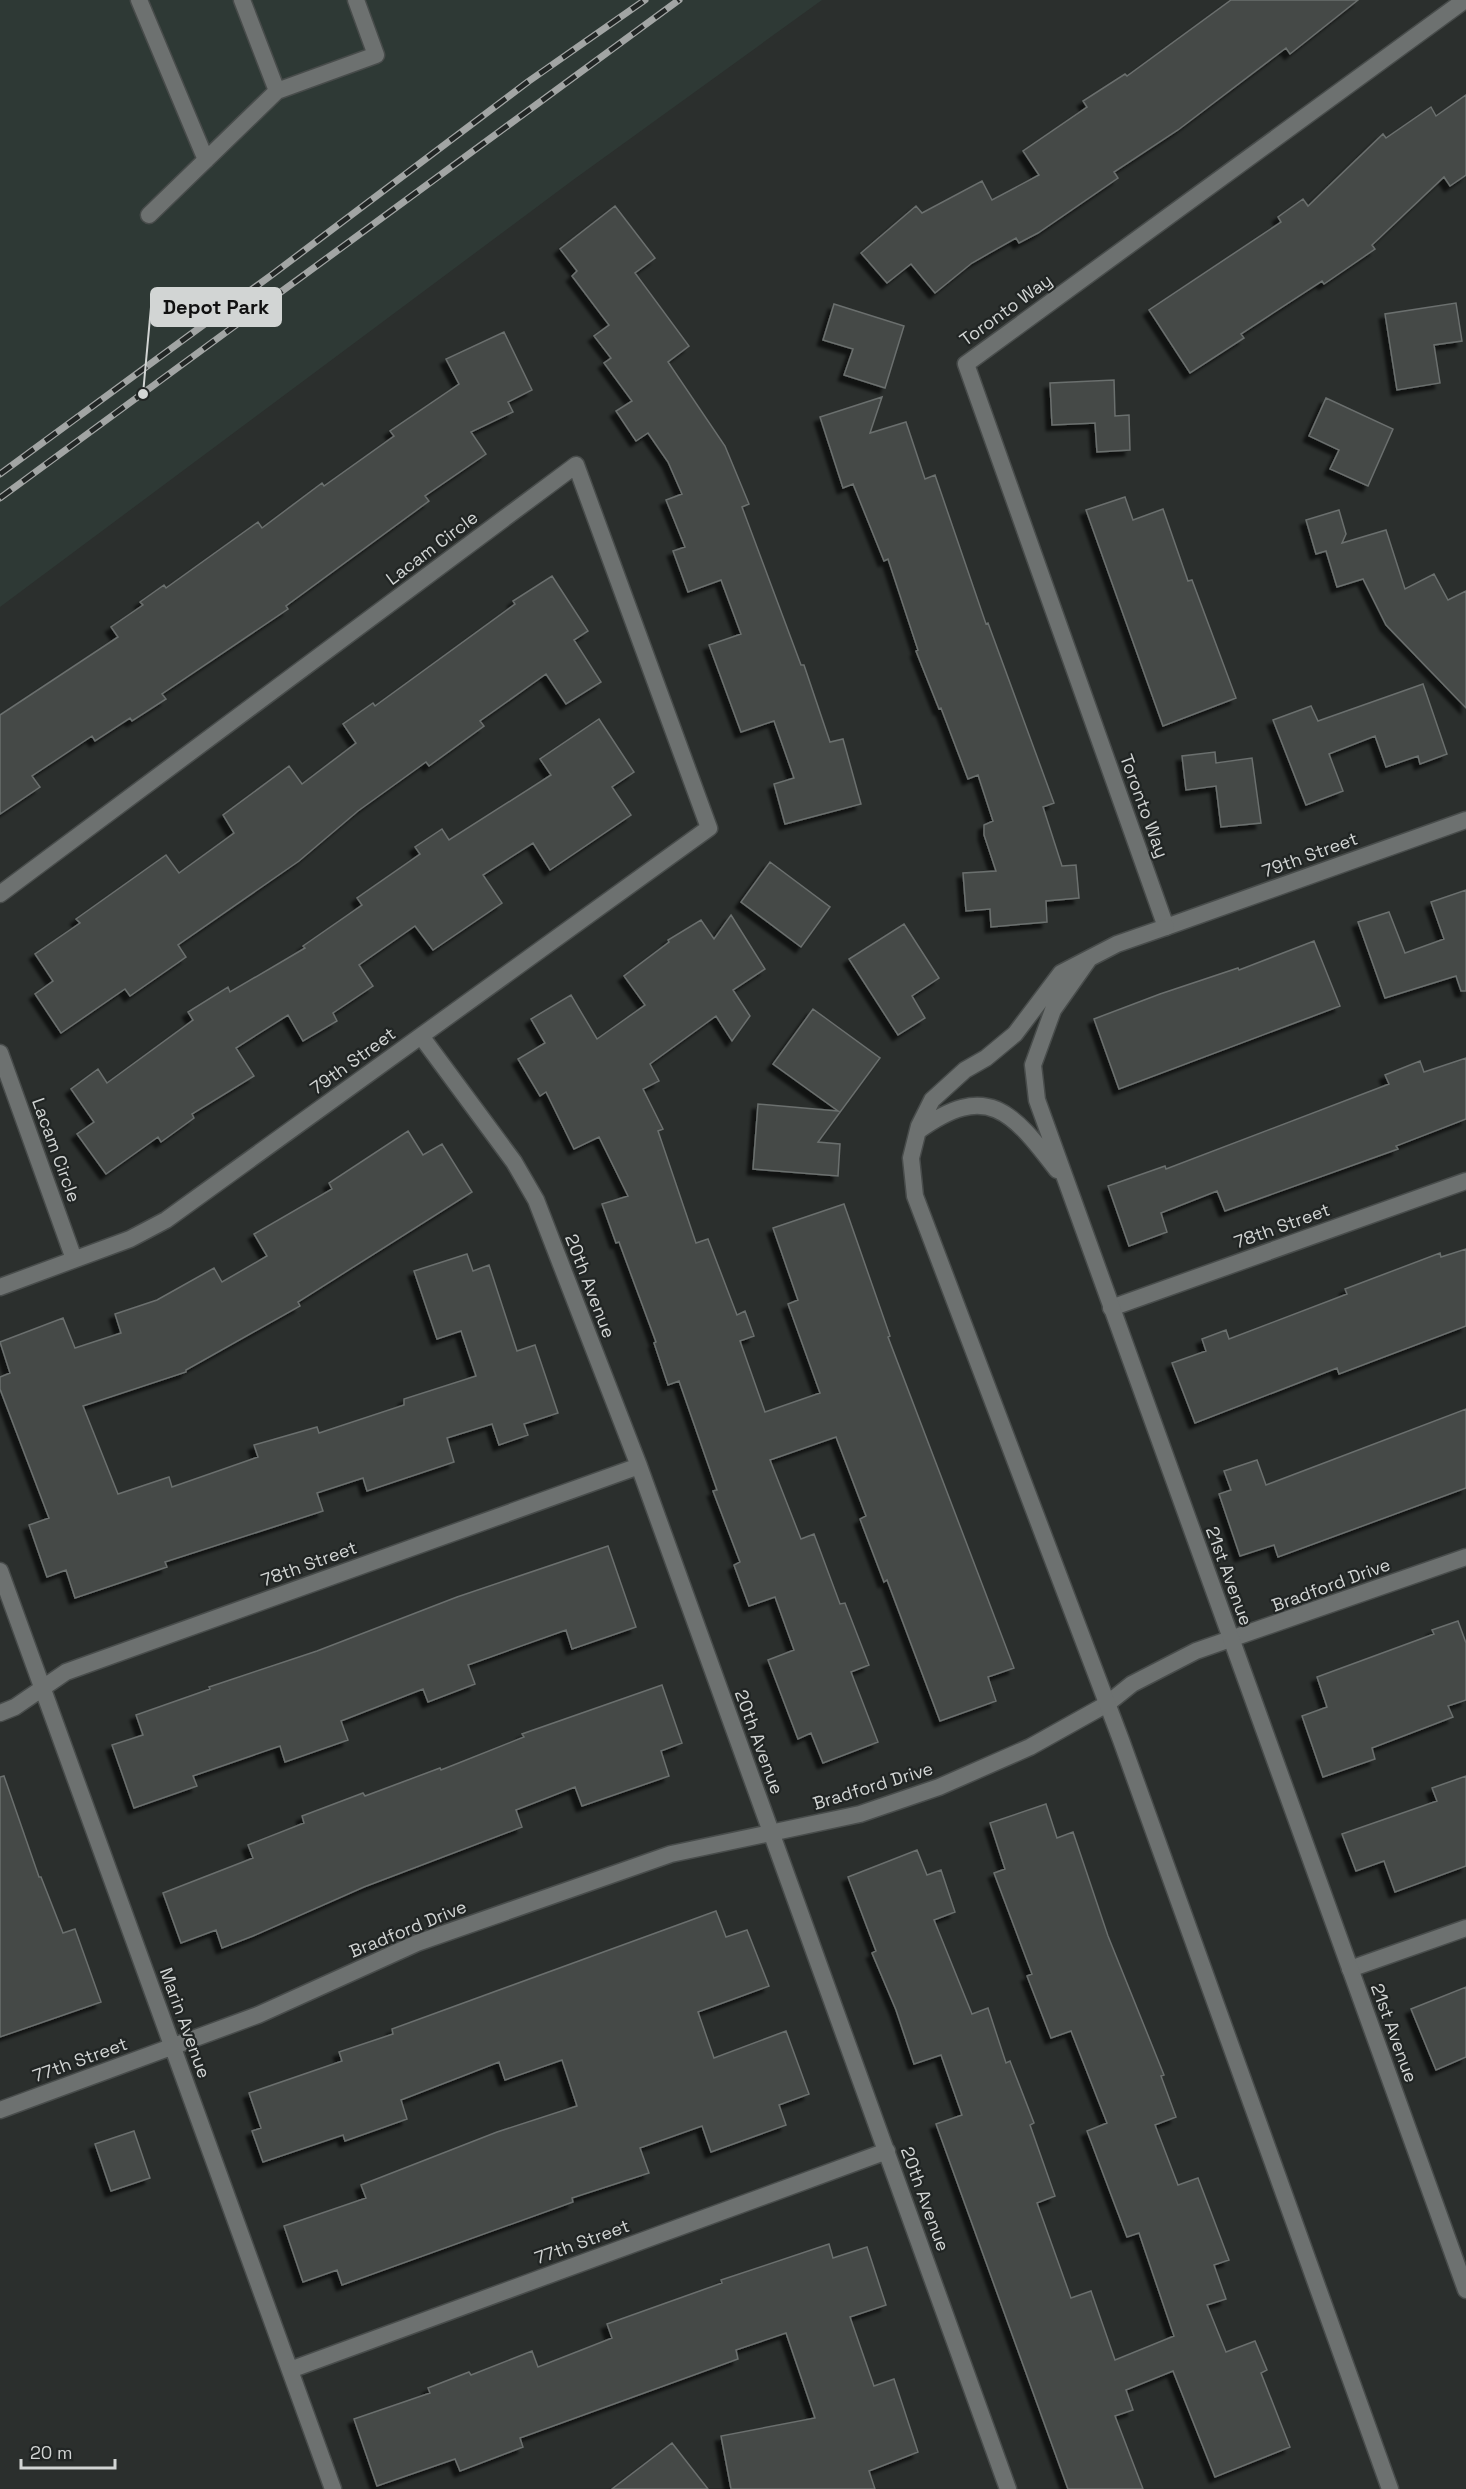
<svg xmlns="http://www.w3.org/2000/svg" width="1466" height="2489" font-family="'Space Grotesk',sans-serif">
  <style>
    .built { fill: #2e3935 }
    .building { fill: #454947; stroke: #6b6f6e; stroke-width: 1.5; filter: url(#shadow) }
    .lines { fill: none; stroke-linecap: round; stroke-linejoin: round }
    .service-casing { stroke: #484c4b; stroke-width: 19 }
    .minor-casing { stroke: #484c4b; stroke-width: 19 }
    .tertiary-casing { stroke: #484c4b; stroke-width: 19 }
    .service { stroke: #6d7170; stroke-width: 16 }
    .minor { stroke: #6d7170; stroke-width: 16 }
    .tertiary { stroke: #6d7170; stroke-width: 16 }
    .rail-casing { stroke: #a2a5a4; stroke-width: 7 }
    .rail { stroke: #212524; stroke-width: 4.5; stroke-dasharray: 14; stroke-linecap: butt }
    .labels { text-anchor: middle; stroke-width: 4.5; stroke-linejoin: round; paint-order: stroke }
    .street-label { font-size: 18px; fill: #d2d5d4; stroke: #212524 }
    .leader { fill: none; stroke: #d2d5d4; stroke-width: 2 }
    .callout-dot { fill: #d2d5d4; stroke: #212524; stroke-width: 2 }
    .callout { fill: #d2d5d4; stroke: #d2d5d4; stroke-width: 2 }
    .callout-label { font-size: 20px; text-anchor: middle; font-weight: bold; fill: #111 }
  </style>
  <defs>
    <filter id="shadow"><feDropShadow dx="-5.5" dy="5.5" stdDeviation="1.5" flood-color="#0009"/></filter>
  </defs>
  <rect width="100%" height="100%" fill="#2b2f2d"/>
  <!-- built -->
  <path class="built" d="M0,0H822L573,180L0,607Z"/>
  <!-- building -->
  <path class="building" d="M1231,0H1358L1290,54L1286,48L1178,130L1114,172L1118,178L1038,233L1019,243L1016,238L972,263L935,293L911,264L887,283L861,253L916,206L922,213L982,181L992,200L1039,175L1023,151L1087,107L1083,101L1125,74L1127,76Z
    M1466,95V175L1450,186L1444,177L1372,245L1375,249L1324,284L1322,281L1241,334L1244,338L1190,373L1149,310L1281,222L1278,217L1303,199L1308,206L1383,134L1386,138L1431,107L1436,116Z
    M615,206L655,258L635,273L689,346L668,362L725,446L749,504L742,507L801,665H804L830,742L843,739L861,804L785,824L774,784L794,778L774,721L741,732L709,645L741,634L721,580L688,592L673,551L685,547L666,500L682,494L668,462L648,433L636,441L616,411L632,401L604,363L611,358L594,336L609,325L572,276L577,271L560,249Z
    M1456,303L1462,341L1434,345L1440,383L1397,390L1385,314Z
    M834,304L904,326L885,388L844,375L853,349L823,340Z
    M504,332L532,390L508,402L513,412L471,432L486,454L425,496L429,501L286,606L288,609L162,694L166,699L132,721L130,718L95,741L92,736L32,776L40,787L0,814V715L118,637L111,627L143,605L140,602L164,585L166,588L258,522L262,528L322,483L324,486L394,436L390,431L459,384L446,359Z
    M1114,380L1115,416L1129,415L1130,450L1097,452L1095,423L1052,425L1050,383Z
    M882,397L870,433L906,422L925,479L935,475L986,624L988,623L1054,803L1043,807L1062,866L1076,865L1079,898L1046,901L1047,922L991,927L990,909L966,911L963,873L996,871L984,835V825L993,821L978,775L968,779L941,708L939,709L916,651L918,650L888,559L884,561L853,484L843,488L820,417Z
    M1326,398L1393,429L1368,486L1330,469L1339,450L1309,436Z
    M1125,497L1133,520L1163,509L1188,581L1192,580L1236,698L1163,726L1086,510Z
    M1339,510L1346,534L1342,543L1386,530L1405,589L1434,574L1448,600L1466,591V708L1386,625L1363,579L1337,587L1326,551L1316,554L1306,520Z
    M552,576L588,631L574,640L601,682L566,704L546,674L480,721L484,726L429,766L426,762L358,811L299,861L178,945L186,957L130,996L125,989L61,1033L35,994L53,981L35,954L80,923L76,919L166,855L179,873L234,833L223,815L289,766L302,784L356,743L343,724L373,703L375,706L515,604L513,601Z
    M1423,684L1447,754L1420,764L1418,756L1386,767L1375,736L1329,754L1343,791L1306,805L1273,720L1311,706L1318,721Z
    M599,719L634,772L612,787L631,815L550,870L533,843L483,875L502,903L433,950L415,926L359,965L373,986L333,1013L337,1021L303,1041L288,1015L236,1048L254,1076L192,1114L194,1118L161,1142L158,1137L106,1174L77,1134L94,1122L71,1089L98,1069L107,1083L193,1020L188,1012L228,987L230,992L305,948L303,946L362,905L357,898L420,854L415,847L442,829L449,840L551,775L540,759Z
    M1215,752L1216,763L1252,758L1261,823L1221,827L1216,786L1186,790L1182,756Z
    M770,862L830,907L801,947L741,902Z
    M1466,890V991H1461L1456,976L1385,998L1358,922L1389,912L1405,953L1444,939L1431,902Z
    M731,915L765,969L733,990L750,1016L732,1041L716,1016L650,1064L659,1081L643,1089L663,1129L658,1131L696,1243L708,1239L737,1315L745,1311L754,1336L740,1341L765,1412L820,1393L788,1304L798,1300L773,1228L844,1204L890,1336L888,1337L1014,1668L988,1677L996,1701L940,1721L887,1580L884,1582L860,1519L866,1516L836,1437L770,1460L801,1539L814,1534L840,1604L845,1603L869,1665L851,1672L878,1742L823,1763L811,1733L798,1739L768,1660L794,1650L775,1597L749,1606L734,1565L740,1562L713,1491L717,1490L679,1381L668,1385L654,1343L656,1342L619,1242L616,1243L602,1204L628,1196L599,1137L574,1149L546,1092L540,1096L518,1059L545,1043L531,1019L571,995L597,1039L645,1005L624,976L669,942L668,940L701,920L714,939Z
    M904,924L939,978L912,996L925,1018L898,1035L849,959Z
    M1314,941L1340,1006L1119,1089L1094,1019L1160,994L1238,968L1239,970Z
    M813,1009L880,1058L818,1142L840,1144L838,1176L753,1169L758,1104L838,1111L773,1064Z
    M1466,1058V1119L1396,1146L1398,1149L1225,1211L1217,1191L1161,1213L1167,1232L1129,1246L1108,1186L1165,1166L1166,1169L1389,1084L1385,1075L1420,1061L1424,1072Z
    M408,1131L423,1155L442,1144L472,1192L298,1302L300,1306L186,1370V1372L83,1406L118,1494L169,1477L172,1487L258,1457L254,1445L317,1427L319,1433L404,1405V1399L476,1376L461,1331L437,1339L414,1271L467,1254L473,1271L489,1265L517,1351L535,1345L558,1413L524,1424L528,1435L499,1445L492,1424L447,1438L454,1462L367,1491L363,1478L317,1493L323,1511L165,1562L167,1567L75,1598L66,1570L47,1577L29,1525L49,1518L0,1389V1377L10,1373L0,1342L63,1318L75,1348L121,1333L115,1314L157,1300L214,1268L222,1282L267,1256L254,1234L332,1189L329,1183Z
    M1466,1249V1326L1339,1374L1337,1368L1195,1423L1172,1363L1206,1351L1202,1339L1226,1330L1229,1339L1347,1294L1345,1289L1440,1253L1441,1257Z
    M1466,1409V1488L1278,1557L1274,1545L1240,1556L1219,1494L1231,1490L1224,1471L1257,1460L1266,1485Z
    M608,1546L636,1627L572,1649L566,1630L468,1665L475,1684L428,1702L423,1689L341,1721L348,1740L285,1762L280,1746L193,1776L197,1786L134,1808L112,1745L143,1735L136,1715L210,1689L209,1687L317,1651L457,1597Z
    M1458,1621L1466,1643V1700L1448,1706L1453,1717L1372,1748L1375,1759L1323,1777L1302,1716L1327,1707L1317,1677L1434,1634L1432,1630Z
    M662,1685L682,1743L661,1751L669,1776L582,1806L575,1787L516,1810L522,1827L364,1887L253,1936L222,1948L216,1930L181,1943L163,1893L253,1858L248,1845L304,1823L302,1816L363,1793L365,1796L440,1768L441,1770L524,1737L522,1734Z
    M4,1776L39,1877H41L63,1933L75,1929L101,2002L0,2037V1777Z
    M1466,1776V1866L1395,1892L1384,1861L1356,1871L1342,1834L1437,1801L1432,1788Z
    M1046,1804L1057,1838L1073,1832L1108,1936L1164,2075L1161,2076L1176,2117L1155,2125L1178,2185L1198,2178L1229,2260L1214,2265L1226,2299L1207,2305L1226,2352L1255,2341L1267,2370L1261,2373L1290,2447L1215,2477L1173,2371L1126,2390L1133,2410L1115,2416L1143,2489H1068L936,2124L962,2115L941,2055L914,2064L896,2010L872,1953L876,1951L848,1877L917,1850L927,1875L941,1870L955,1912L934,1920L972,2014L988,2008L1006,2063L1010,2061L1034,2123L1030,2125L1055,2196L1037,2203L1071,2298L1091,2291L1115,2360L1174,2336L1139,2233L1127,2237L1087,2131L1107,2123L1071,2031L1051,2038L1027,1976L1032,1974L994,1873L1005,1869L990,1823Z
    M716,1911L726,1937L747,1930L769,1986L698,2012L714,2058L786,2031L809,2094L779,2105L786,2125L711,2152L702,2126L640,2148L649,2173L572,2198L573,2202L342,2285L337,2270L303,2282L284,2226L366,2198L361,2185L497,2132L577,2106L562,2060L505,2080L499,2062L401,2100L407,2119L345,2141L343,2135L263,2162L252,2131L261,2128L249,2093L342,2061L339,2052L393,2034L392,2029Z
    M1466,1987V2057L1436,2070L1411,2009Z
    M134,2131L150,2178L111,2191L95,2144Z
    M829,2244L833,2258L867,2247L886,2305L850,2317L874,2386L894,2379L918,2452L869,2471L875,2489H731L721,2436L815,2418L786,2333L736,2350L738,2359L520,2438L523,2447L460,2471L455,2459L377,2486L354,2419L430,2393L428,2388L469,2372L471,2375L532,2351L538,2367L612,2338L607,2324L722,2283L721,2280Z
    M672,2443L708,2489H612Z"/>
  <g class="lines">
    <!-- service casing -->
    <g class="service-casing">
      <path id="service" d="M139,0L206,160
        M277,91L376,55L356,0
        M149,215L277,91L242,0"/>
    </g>
    <!-- minor casing -->
    <g class="minor-casing">
      <path id="minor" d="M1465,0L966,364L1166,927L1466,820
        M0,894L576,465L709,828L166,1220L130,1239L0,1287
        M421,1036L514,1162L536,1200L639,1466L1008,2489
        M0,1053L74,1259
        M1111,1308L1466,1181
        M0,1571L333,2489
        M0,1713L15,1707L66,1672L639,1466
        M1350,1969L1466,1928
        M0,2110L258,2015L417,1943L671,1854L860,1814L939,1787L1030,1747L1107,1704L1132,1684L1196,1651L1466,1557
        M290,2370L887,2151"/>
    </g>
    <!-- tertiary casing -->
    <g class="tertiary-casing">
      <path id="tertiary" d="M1166,927L1117,944L1061,973L1015,1034L986,1058L965,1070L932,1100L919,1126L911,1158L915,1196L1121,1740L1390,2489
        M1089,959L1053,1010L1033,1065L1037,1100L1466,2290
        M918,1131C987,1081 1012,1111 1057,1170"/>
    </g>
    <!-- service -->
    <use href="#service" class="service"/>
    <!-- minor -->
    <use href="#minor" class="minor"/>
    <!-- tertiary -->
    <use href="#tertiary" class="tertiary"/>
    <!-- rail casing -->
    <g class="rail-casing">
      <path id="rail" d="M0,474L273,274L529,81L645,0
        M0,498L679,0"/>
    </g>
    <!-- rail -->
    <use href="#rail" class="rail"/>
  </g>
  <g class="labels">
    <!-- street labels -->
    <g class="street-label">
      <text transform="translate(1006 310) rotate(-36)" y="6">Toronto Way</text>
      <text transform="translate(432 548) rotate(-37)" y="6">Lacam Circle</text>
      <text transform="translate(1144 806) rotate(70)" y="6">Toronto Way</text>
      <text transform="translate(1310 855) rotate(-20)" y="6">79th Street</text>
      <text transform="translate(353 1061) rotate(-36)" y="6">79th Street</text>
      <text transform="translate(56 1150) rotate(70)" y="6">Lacam Circle</text>
      <text transform="translate(1282 1226) rotate(-20)" y="6">78th Street</text>
      <text transform="translate(590 1286) rotate(69)" y="6">20th Avenue</text>
      <text transform="translate(309 1564) rotate(-20)" y="6">78th Street</text>
      <text transform="translate(1229 1576) rotate(70)" y="6">21st Avenue</text>
      <text transform="translate(1331 1585) rotate(-20)" y="6">Bradford Drive</text>
      <text transform="translate(759 1742) rotate(70)" y="6">20th Avenue</text>
      <text transform="translate(873 1786) rotate(-17)" y="6">Bradford Drive</text>
      <text transform="translate(408 1929) rotate(-22)" y="6">Bradford Drive</text>
      <text transform="translate(185 2023) rotate(70)" y="6">Marin Avenue</text>
      <text transform="translate(1394 2033) rotate(70)" y="6">21st Avenue</text>
      <text transform="translate(80 2060) rotate(-20)" y="6">77th Street</text>
      <text transform="translate(925 2199) rotate(70)" y="6">20th Avenue</text>
      <text transform="translate(582 2242) rotate(-20)" y="6">77th Street</text>
    </g>
  </g>
  <!-- callouts -->
  <path class="leader" d="M143 394L151 307"/>
  <circle class="callout-dot" cx="143" cy="394" r="6"/>
  <rect class="callout" x="151" y="288" width="130" height="38" rx="6"/>
  <g class="callout-label">
    <text x="216" y="314">Depot Park</text>
  </g>
  <!-- scale -->
  <path d="M21 2459v9h94v-9" fill="none" stroke="#d2d5d4" stroke-width="3"/>
  <text x="30" y="2459" font-size="18" fill="#d2d5d4" stroke="#212524" stroke-width="4.5" paint-order="stroke">20 m</text>
</svg>
